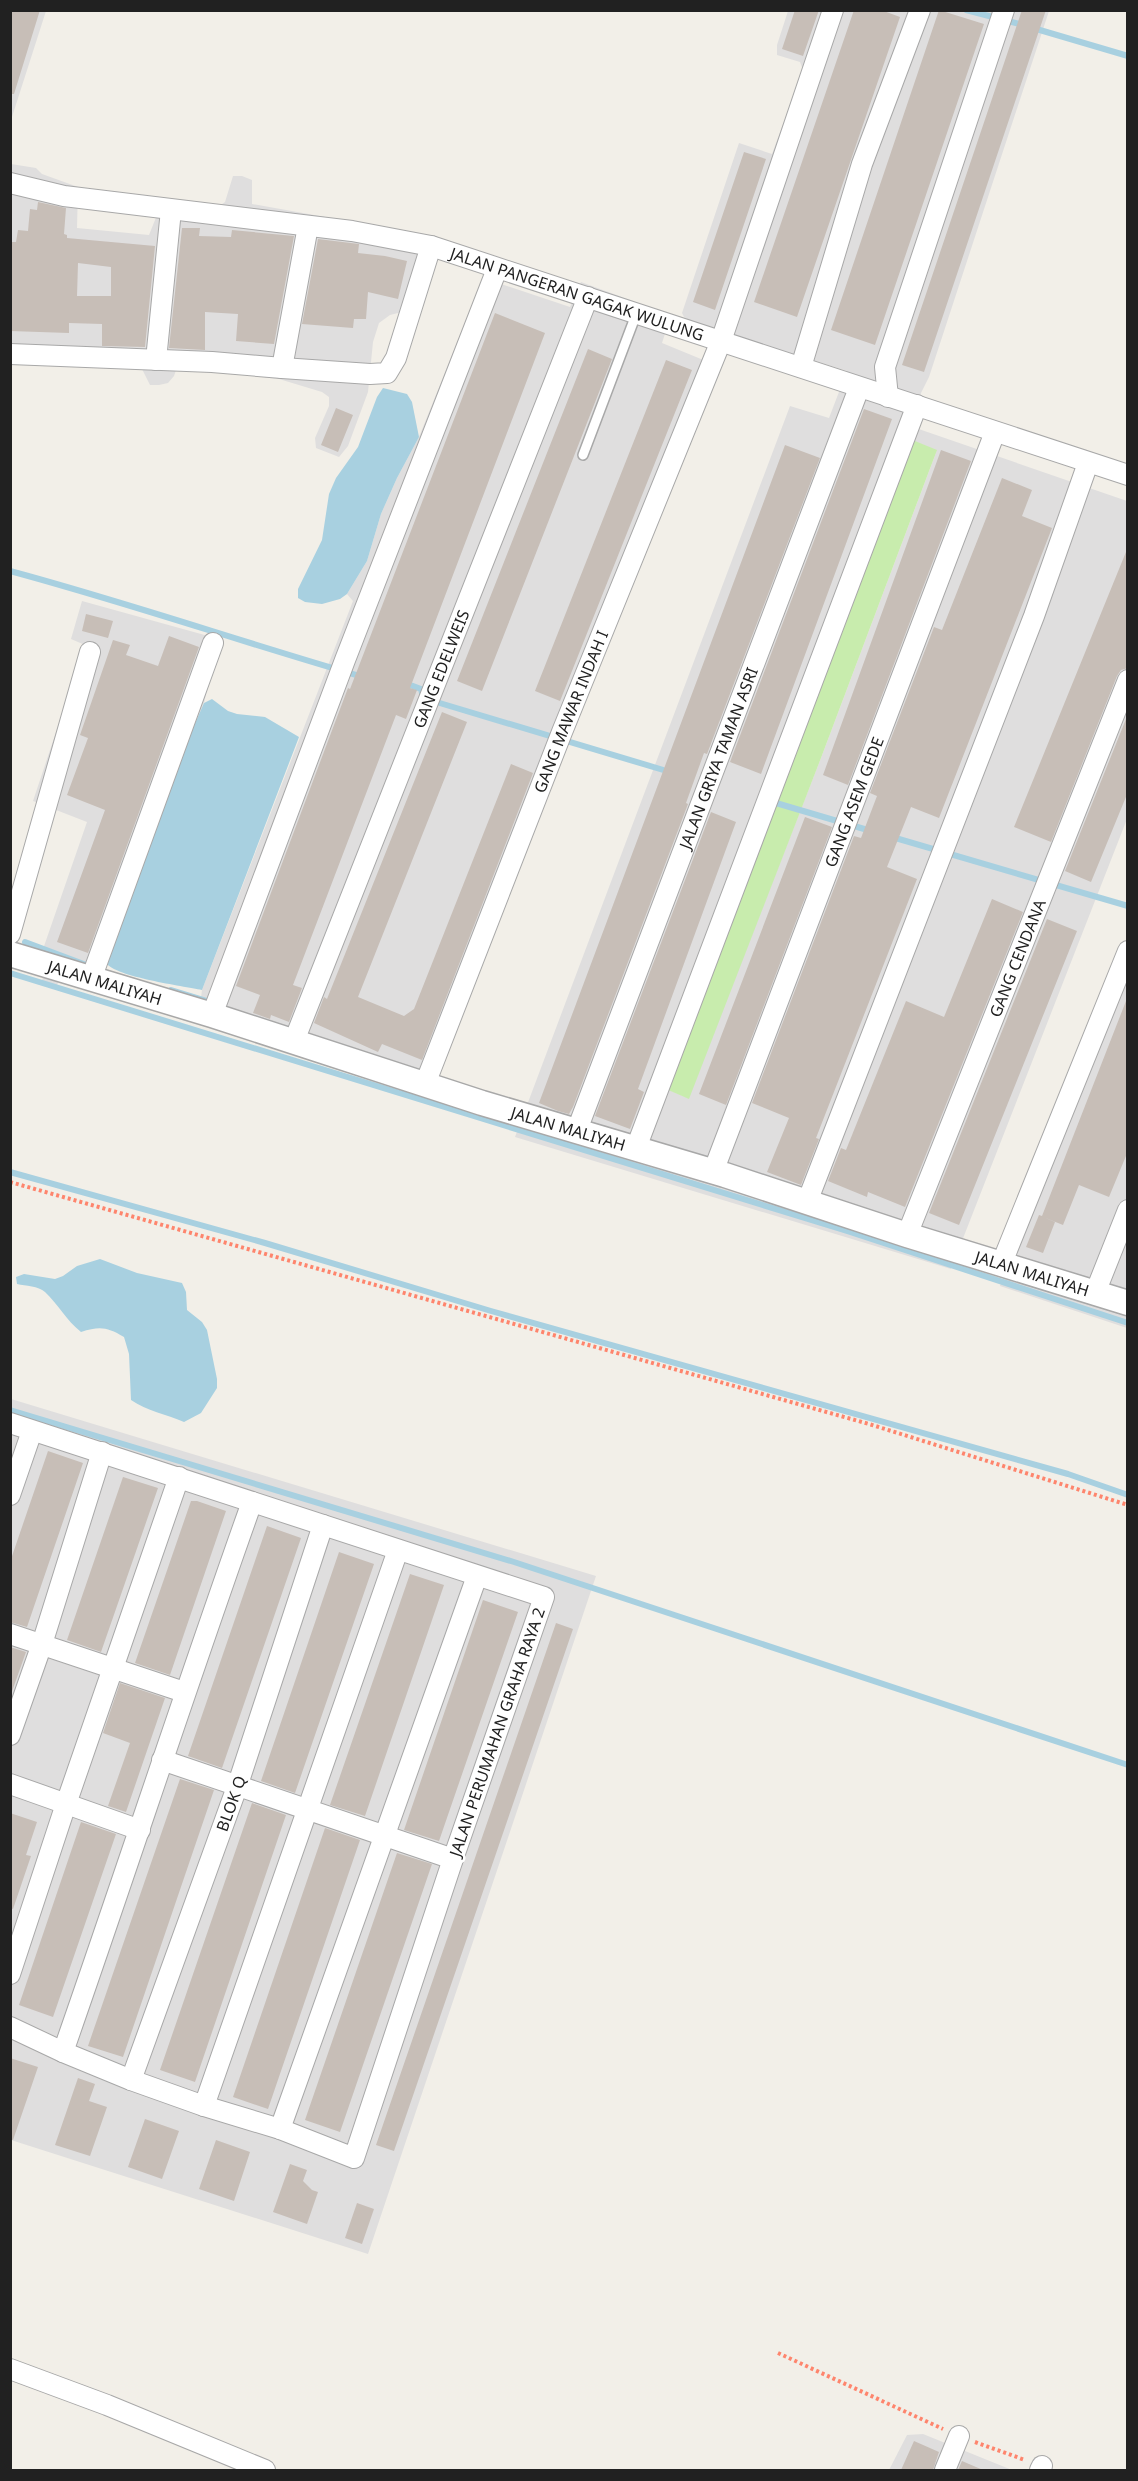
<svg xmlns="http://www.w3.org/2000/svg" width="1138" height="2481" font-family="'Noto Sans',sans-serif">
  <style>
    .residential { fill: #dfdede; fill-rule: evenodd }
    .grass { fill: #c8ecad }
    .water { fill: #a8d0e0 }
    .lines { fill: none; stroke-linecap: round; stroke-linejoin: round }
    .stream { stroke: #a8d0e0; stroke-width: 6 }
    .building { fill: #c7beb7; fill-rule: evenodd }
    .service-casing { stroke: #a8a8a8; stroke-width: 12 }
    .minor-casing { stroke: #a8a8a8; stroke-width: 22 }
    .tertiary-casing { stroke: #a8a8a8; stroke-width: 27 }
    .path { stroke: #fe856d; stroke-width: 4; stroke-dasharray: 3 3; stroke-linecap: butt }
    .service { stroke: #fff; stroke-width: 9 }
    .minor { stroke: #fff; stroke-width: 20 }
    .tertiary { stroke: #fff; stroke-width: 24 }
    .labels { text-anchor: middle; stroke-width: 5; stroke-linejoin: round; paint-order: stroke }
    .street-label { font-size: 16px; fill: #212121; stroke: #fff }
  </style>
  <rect width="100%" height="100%" fill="#f2efe8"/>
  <!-- residential -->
  <path class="residential" d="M11,11H46L11,120Z
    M788,11H1049L929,377L921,393L910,426L1127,501V819L951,1269L515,1137L790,406L829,418L847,371L692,322L684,317L682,313L739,143L772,154L803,70L800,62L777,55V45ZM937,450L821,758L688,1098L667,1089Z
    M11,164L36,168L42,174L78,187L77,228L149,235L163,200L218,207L225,202L233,176H242L252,180V204L420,234L427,238L414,309L390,315L379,323L373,342L368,392L348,446L339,457L316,448L315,438L329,406V397L322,392L279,379L177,367L174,376L168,383L159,385H150L141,367L11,362Z
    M483,278L570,307L581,282L671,315L662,343L718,366L430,1095L198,1021L202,990L353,601L347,594L367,561L381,514L397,478L419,437Z
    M82,601L219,639L204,703L178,762L106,963L60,975L56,989L41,984L49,955L42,952L87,822L33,801L85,645L71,639Z
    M1127,963V1328L1000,1286Z
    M11,1399L596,1576L368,2254L11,2140Z
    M923,2434L1012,2470H889L907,2435Z"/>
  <!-- grass -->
  <path class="grass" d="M910,439L937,450L821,758L689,1099L666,1089Z"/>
  <!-- water -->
  <path class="water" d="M383,388L407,394L412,402L419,437L397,478L381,514L367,561L347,594L340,599L322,604L305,602L298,598V589L322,540L329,494L336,478L358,447L377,397Z
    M212,699L228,711L237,714L265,717L299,737L202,990C183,986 116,977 106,963L178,762L204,703Z
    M100,1259L137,1273L182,1283L186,1292L187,1310L202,1322L207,1330L217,1379V1388L201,1413L184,1422C166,1414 147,1411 131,1400L129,1354L124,1337C107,1327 100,1326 81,1332C66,1320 58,1304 45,1292C38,1286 26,1286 17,1284L16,1277L24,1274L55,1279L63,1276L77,1266Z"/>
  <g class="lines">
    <!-- stream -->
    <path class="stream" d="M966,10L1023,25
      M1033,28L1128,56
      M10,571C129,603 245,643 363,677
      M405,683L421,689L423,697
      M433,701L670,772
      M776,803L871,831
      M892,837L1128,906
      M25,942L89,966
      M10,973L847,1231L1128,1323
      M171,990L207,1001
      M10,1172L265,1243L491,1311L1068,1474L1128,1495
      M10,1410L514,1562L1128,1765"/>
  </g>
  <!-- building -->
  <path class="building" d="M10,10H40L14,94H10Z
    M795,10H819L803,56L782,49Z
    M854,10H881L900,17L797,317L754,302Z
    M939,10L984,24L875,345L831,330Z
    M1022,10H1046L924,372L902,365Z
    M744,152L766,159L715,310L693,302Z
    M38,202L66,208L64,234L67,235V238L155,246L145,347L102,346V324L69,323V333L10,331V242H16L18,230L28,231L30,209L37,210ZM78,263L111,267V296H77Z
    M182,228H200L199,236L231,237L232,230L294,236L274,344L236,341L238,314L205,312V350L169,348Z
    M318,239L359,244L358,253L385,256L407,261L398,299L368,292L366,319H354L353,328L302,324Z
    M495,313L545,333L410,688L417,690L406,719L396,715L293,985L302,988L289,1022L271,1015L270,1019L253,1013L260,995L236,986L334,725L348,688L350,689Z
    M588,349L612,359L482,691L457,681Z
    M666,360L692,370L560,701L535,691Z
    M336,408L353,415L338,452L321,445Z
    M864,409L892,419L761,774L730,762Z
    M785,445L820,458L707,754L704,753L686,803L688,804L573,1107L569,1114L558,1111L539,1103Z
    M941,450L971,461L848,785L823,775Z
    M1002,478L1032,490L1022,516L1052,528L939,818L911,807L887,867L917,879L816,1138L819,1139L801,1185L767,1172L789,1118L752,1103L854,836L861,838L877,796L870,793L934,627L942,630Z
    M1128,547V668L1121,670L1117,676L1051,842L1014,827Z
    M86,614L113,621L108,638L82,631Z
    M169,636L199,647L88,953L57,942L105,810L67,795L88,738L80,735L113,640L130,645L126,655L158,666Z
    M442,712L467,722L358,997L404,1016L414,1009L511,764L533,773L422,1060L382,1044L378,1052L314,1023L324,997L327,999Z
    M1128,714V792L1091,882L1065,871Z
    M711,812L736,822L638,1089L644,1092L630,1129L595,1116Z
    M805,817L832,827L726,1105L699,1094Z
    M992,899L1023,912L905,1207L868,1192L867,1197L828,1181L841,1148L846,1150L906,1001L944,1017Z
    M1047,919L1077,931L959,1225L929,1213Z
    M1126,1001L1128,1151L1109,1197L1079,1185L1063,1225L1043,1217L1055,1222L1043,1253L1026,1247L1039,1215L1042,1216Z
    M48,1451L83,1463L27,1627L10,1622V1562Z
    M123,1477L158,1488L101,1652L67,1640Z
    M191,1501H197L226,1511L170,1675L135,1663Z
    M267,1526L301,1538L222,1768L188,1756Z
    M339,1552L374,1564L295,1793L261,1781Z
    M410,1574L444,1585L365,1816L330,1805Z
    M483,1600L518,1612L439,1841L404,1830Z
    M556,1623L573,1629L394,2151L376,2145Z
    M10,1647L26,1652L10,1697Z
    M120,1683L165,1698L126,1812L108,1806L130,1743L103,1733Z
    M180,1779L214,1790L123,2057L88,2046Z
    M252,1803L286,1815L195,2082L160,2070Z
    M10,1813L37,1822L26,1855L31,1856L13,1909L10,1908Z
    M81,1822L116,1834L53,2017L19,2005Z
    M325,1828L360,1840L268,2109L233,2097Z
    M397,1853L432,1864L340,2132L305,2120Z
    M10,2058L38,2067L13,2140L10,2139Z
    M78,2078L95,2084L89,2101L107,2107L90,2156L55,2145Z
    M145,2119L179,2131L162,2179L128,2167Z
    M216,2140L250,2152L234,2201L199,2189Z
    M290,2164L307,2170L303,2181L312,2190L318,2192L307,2224L273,2212Z
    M357,2203L374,2209L362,2244L345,2238Z
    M914,2441L939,2452L933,2470H901Z
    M962,2461L983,2470H958Z"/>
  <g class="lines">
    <!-- service casing -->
    <g class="service-casing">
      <path id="service" d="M583,455L637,312"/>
    </g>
    <!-- minor casing -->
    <g class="minor-casing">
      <g id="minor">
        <path id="s1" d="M10,183L64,196L352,231L431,246L1128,475"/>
        <path d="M10,354L212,362L282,368L308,226"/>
        <path d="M156,360L171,210"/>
        <path d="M801,367L862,164L920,10"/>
        <path d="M282,368L370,374L387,373L396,358L431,246"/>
        <path d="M888,397L885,367L1004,10"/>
        <path d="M10,934L90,652"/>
        <path d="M91,979L213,643"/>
        <path d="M212,1015L345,660L497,269"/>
        <path id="s2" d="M294,1041L588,297"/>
        <path id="s3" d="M425,1084L562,732L721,341L833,10"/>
        <path id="s4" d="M577,1130L859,388"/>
        <path d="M636,1148L917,405"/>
        <path id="s5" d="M713,1172L995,432"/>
        <path d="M807,1202L1034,616L1088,463"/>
        <path id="s6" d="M907,1235L1128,680"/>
        <path d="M1001,1265L1128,951"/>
        <path d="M1095,1293L1128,1210"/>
        <path d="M10,1423L544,1597L453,1859L354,2158L280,2129L204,2106L131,2080L63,2052L10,2027"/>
        <path d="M10,1495L32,1431"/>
        <path d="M10,1634L184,1692"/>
        <path d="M10,1735L42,1644L102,1452"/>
        <path d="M162,1760L453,1859"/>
        <path d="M10,1784L140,1830"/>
        <path d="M10,1974L66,1804L179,1477"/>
        <path d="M63,2052C127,1869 187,1684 252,1502"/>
        <path id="s7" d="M131,2080L237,1787L323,1525"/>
        <path d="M204,2106L398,1550"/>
        <path d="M280,2129L477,1576"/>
        <path d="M10,2369L107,2405L265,2470"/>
        <path d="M945,2470L959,2436"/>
        <path d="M1040,2470L1042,2466"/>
      </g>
    </g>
    <!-- tertiary casing -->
    <g class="tertiary-casing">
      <g id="tertiary">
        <path id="s8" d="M10,954L212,1015L482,1103L725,1175L907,1235L1128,1303"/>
      </g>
    </g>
    <!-- path -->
    <path class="path" d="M10,1182L869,1424L1128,1505
      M778,2353L943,2429
      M975,2442L1025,2460"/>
    <!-- service -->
    <use href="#service" class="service"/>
    <!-- minor -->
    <use href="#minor" class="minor"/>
    <!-- tertiary -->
    <use href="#tertiary" class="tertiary"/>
  </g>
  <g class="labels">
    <!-- street labels -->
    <g class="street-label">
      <text dy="6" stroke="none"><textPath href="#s1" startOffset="580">JALAN PANGERAN GAGAK WULUNG</textPath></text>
      <text dy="6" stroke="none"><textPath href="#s2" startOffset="400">GANG EDELWEIS</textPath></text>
      <text dy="6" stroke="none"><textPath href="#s3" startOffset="400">GANG MAWAR INDAH I</textPath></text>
      <text dy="6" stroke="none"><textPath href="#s4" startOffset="398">JALAN GRIYA TAMAN ASRI</textPath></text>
      <text dy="6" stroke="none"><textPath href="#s5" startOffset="396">GANG ASEM GEDE</textPath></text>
      <text dy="6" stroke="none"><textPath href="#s6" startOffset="298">GANG CENDANA</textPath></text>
      <text dy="6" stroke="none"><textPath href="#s8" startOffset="99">JALAN MALIYAH</textPath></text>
      <text dy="6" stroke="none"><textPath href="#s8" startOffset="585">JALAN MALIYAH</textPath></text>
      <text dy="6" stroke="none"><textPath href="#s8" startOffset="1071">JALAN MALIYAH</textPath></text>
      <text transform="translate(497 1732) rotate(-71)" y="6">JALAN PERUMAHAN GRAHA RAYA 2</text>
      <text dy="6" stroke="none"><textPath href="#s7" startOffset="294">BLOK Q</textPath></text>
    </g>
  </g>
  <!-- border -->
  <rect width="1138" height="2481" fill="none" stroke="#212121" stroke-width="24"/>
</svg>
